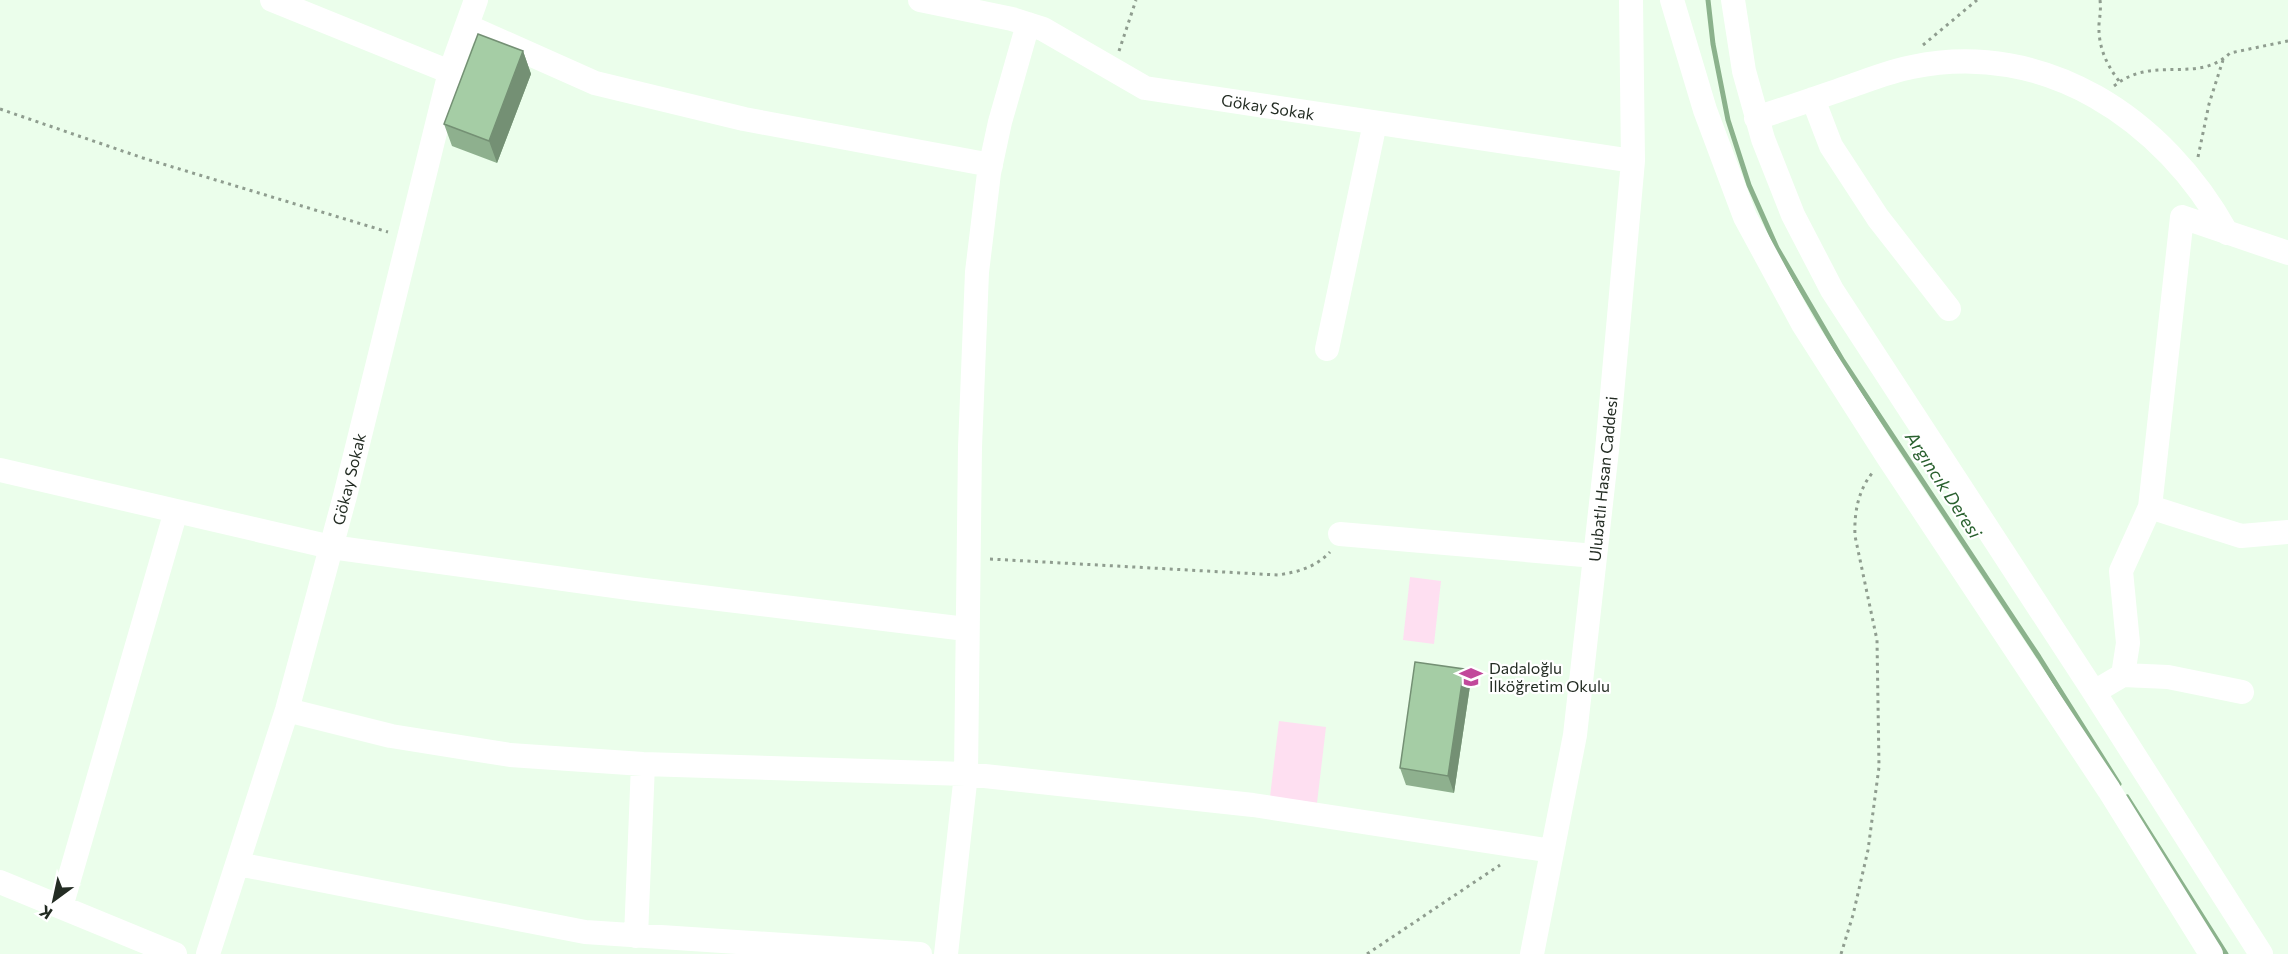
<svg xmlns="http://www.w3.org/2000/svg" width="2288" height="954" font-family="Commissioner,sans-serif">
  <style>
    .park { fill: #fedff1 }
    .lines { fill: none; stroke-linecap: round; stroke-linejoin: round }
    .stream { stroke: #8bb28c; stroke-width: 5 }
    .path { stroke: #8f9d8f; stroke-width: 3; stroke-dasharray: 3 4.5; stroke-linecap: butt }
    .minor { stroke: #fff; stroke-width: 24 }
    .wall { fill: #8eb08e }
    .shaded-wall { fill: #749074 }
    .building { fill: #a5cda5; stroke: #749074; stroke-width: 1.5 }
    .labels { text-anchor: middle; stroke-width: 4.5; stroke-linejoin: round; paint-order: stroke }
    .street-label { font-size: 16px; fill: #232c23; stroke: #fff }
    .poi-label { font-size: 16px; fill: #232c23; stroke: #fff; text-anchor: start }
    .water-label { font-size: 18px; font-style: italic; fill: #2a612f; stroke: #fff }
  </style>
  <rect width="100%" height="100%" fill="#ebfeeb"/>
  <!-- park -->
  <path class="park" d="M1410,577L1441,581L1434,644L1403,640Z
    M1279,721L1326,727L1317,803L1270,797Z"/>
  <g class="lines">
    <!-- stream -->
    <path class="stream" d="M1708,0L1713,44L1728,120L1749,185L1777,248L1843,361L2039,657L2119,784
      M2127,797L2226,954"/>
    <!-- path -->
    <path class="path" d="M2100,0C2101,8 2100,15 2099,24C2098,46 2106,64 2119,81
      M1923,45L1977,0
      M1119,51L1136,0
      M2114,86C2153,54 2197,85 2230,53L2288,41
      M0,109L143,158L388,232
      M2198,157L2209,104L2223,60
      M990,559L1278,575C1298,572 1316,567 1330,552
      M1367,954L1500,865
      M1841,954L1853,915L1868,850L1879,767L1877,640L1855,536C1854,513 1858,490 1873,472"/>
    <!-- minor -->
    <path class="minor" d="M272,0L450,72
      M920,0L1012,19L1043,29L1145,88L1633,161
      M1672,0L1705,110L1745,217L1803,324L1888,457L2109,790L2211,954
      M1733,0L1744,71L1763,139L1793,215L1832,290L2094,692L2261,954
      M467,26L595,83L744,119L991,165
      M1813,99L1831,146L1878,218L1949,309
      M1756,118C1788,108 1819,97 1851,86C1871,79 1891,71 1912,67C2045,39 2164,119 2227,233
      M1327,349L1375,123
      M0,470L331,547L636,589L966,629
      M2150,507L2241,536L2288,532
      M1340,534L1595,556
      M2123,675L2168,677L2242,692
      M2094,692L2123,675L2128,643L2121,571L2150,507L2182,217L2288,253
      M287,710L391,736L510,755L643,764L966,774L1253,805L1552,851
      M238,864L585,932L920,954
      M0,882L175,954
      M61,907L176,511
      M636,936L643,764
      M208,954L287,710L345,496L450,72L476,0
      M946,954L966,774L970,447L977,272L989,173L1000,122L1028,24
      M1532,954L1575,735L1607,450L1633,161L1631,0"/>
  </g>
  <!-- wall -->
  <path class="wall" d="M523,51L531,74L497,163L452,146L444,124Z
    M1470,686L1454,793L1406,785L1400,768Z"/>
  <!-- shaded-wall -->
  <path class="shaded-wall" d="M523,51L531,74L497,163L489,141Z
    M1464,669L1470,686L1454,793L1448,776Z"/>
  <!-- building -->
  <path class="building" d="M478,34L523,51L489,141L444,124Z
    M1415,662L1464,669L1448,776L1400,768Z"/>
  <!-- icons -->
  <defs>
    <g id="school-bare" transform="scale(1.8)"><path d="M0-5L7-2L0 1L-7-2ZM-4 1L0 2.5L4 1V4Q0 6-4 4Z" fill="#c2489b" stroke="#fff" stroke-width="2.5" paint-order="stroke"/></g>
  </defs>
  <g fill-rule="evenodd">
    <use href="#school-bare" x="1471" y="677"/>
  </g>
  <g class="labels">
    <!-- street labels -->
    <g class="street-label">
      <text transform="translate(1268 107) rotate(9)" y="6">Gökay Sokak</text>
      <text transform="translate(349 479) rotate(-76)" y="6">Gökay Sokak</text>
      <text transform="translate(1603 479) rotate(-84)" y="6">Ulubatlı Hasan Caddesi</text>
    </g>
    <!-- poi labels -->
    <g class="poi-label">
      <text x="1489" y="674">Dadaloğlu<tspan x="1489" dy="18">İlköğretim Okulu</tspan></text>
    </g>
    <!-- water labels -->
    <g class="water-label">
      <text transform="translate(1943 485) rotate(57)" y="6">Argıncık Deresi</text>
    </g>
  </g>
  <!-- north arrow -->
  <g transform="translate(54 900) rotate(213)" stroke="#ffffff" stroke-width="4.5" paint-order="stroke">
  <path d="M0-4.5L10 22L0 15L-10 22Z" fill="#232c23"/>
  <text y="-9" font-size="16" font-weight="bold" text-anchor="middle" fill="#232c23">K</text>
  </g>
</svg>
